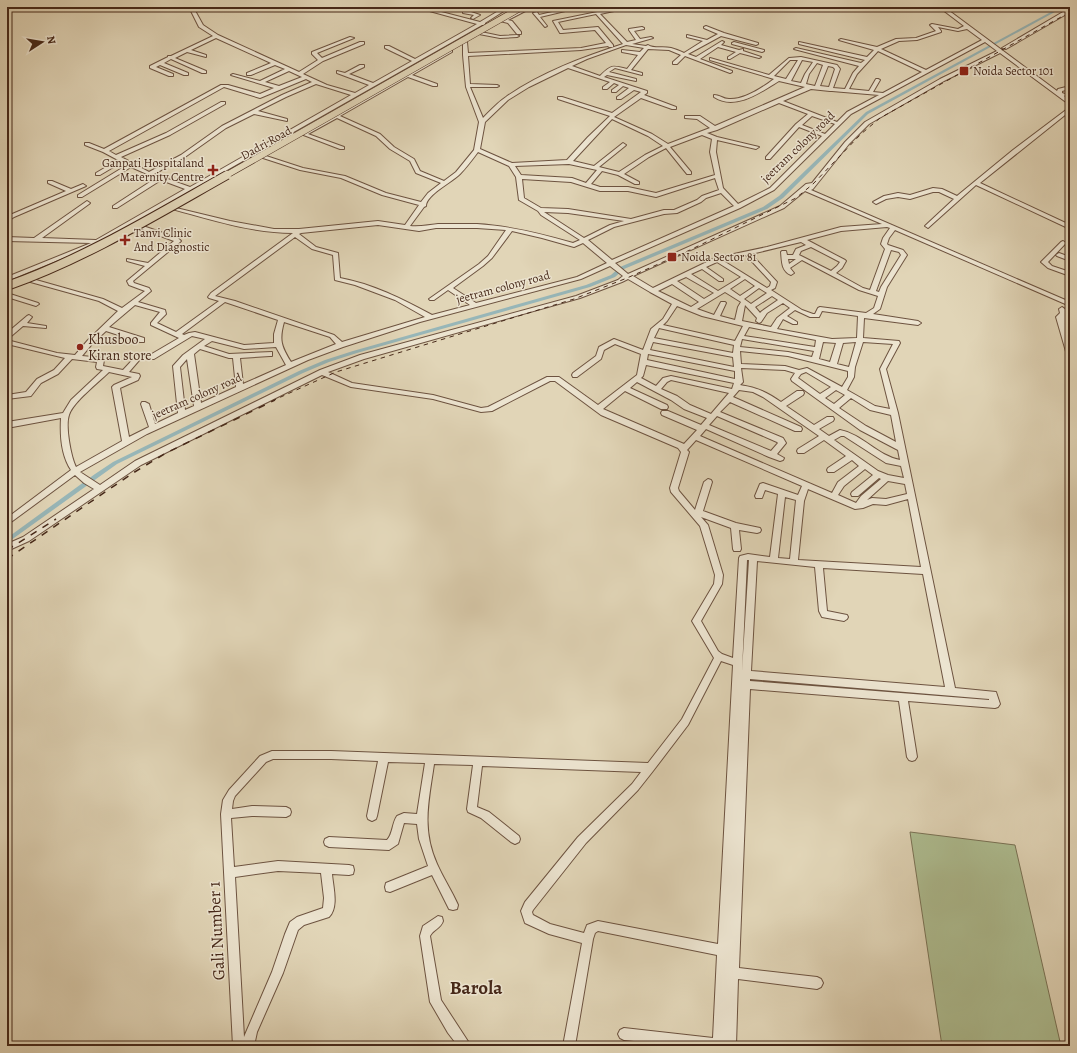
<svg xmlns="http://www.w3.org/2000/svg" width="1077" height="1053" font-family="Alegreya,serif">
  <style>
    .green { fill: #aebe92; stroke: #7a7356 }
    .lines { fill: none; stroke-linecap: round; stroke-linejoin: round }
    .canal { fill: #97b6b8; fill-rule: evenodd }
    .minor-casing { stroke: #6d5340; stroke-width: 2 }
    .minor { fill: #ece4d0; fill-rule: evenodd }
    .rail-far1 { stroke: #462819; stroke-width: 1; stroke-dasharray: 4.5 4.5; stroke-linecap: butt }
    .rail { stroke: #462819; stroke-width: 1.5; stroke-dasharray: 7 7; stroke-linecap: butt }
    .major-bridge-far1-casing { stroke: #462819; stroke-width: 7; stroke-linecap: butt }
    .major-bridge-casing { stroke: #462819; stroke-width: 10; stroke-linecap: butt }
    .major-bridge-far1 { stroke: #e1d5b7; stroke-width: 6 }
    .major-bridge { stroke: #e1d5b7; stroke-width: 8 }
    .poi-dot { fill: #8f2418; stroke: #ece4d0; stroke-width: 1.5 }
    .labels { text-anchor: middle; stroke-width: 3; stroke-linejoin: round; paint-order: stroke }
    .far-poi-label { font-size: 12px; fill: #462819; stroke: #ece4d0; text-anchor: start }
    .far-street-label { font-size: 12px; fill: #462819; stroke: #ece4d0 }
    .poi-label { font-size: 14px; fill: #462819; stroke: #ece4d0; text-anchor: start }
    .near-street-label { font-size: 17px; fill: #462819; stroke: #ece4d0 }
    .near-quarter-label { font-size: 19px; font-weight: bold; fill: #462819; stroke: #ece4d0 }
  </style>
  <rect width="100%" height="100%" fill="#e1d5b7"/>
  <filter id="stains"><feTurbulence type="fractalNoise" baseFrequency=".005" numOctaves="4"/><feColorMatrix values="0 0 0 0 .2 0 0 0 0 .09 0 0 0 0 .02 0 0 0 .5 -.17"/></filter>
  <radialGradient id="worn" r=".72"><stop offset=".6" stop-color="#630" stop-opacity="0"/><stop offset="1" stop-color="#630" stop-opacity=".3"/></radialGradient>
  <!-- green -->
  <path class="green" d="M910,832L1015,845L1061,1046H942Z"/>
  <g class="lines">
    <!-- canal -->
    <path class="canal" d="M1060,7H1064L868,114L783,198L767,209L624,269L615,277L590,287L357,353L329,362L303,373L117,464L7,543V538L95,474L113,462L299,371L325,360L353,351L586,285L611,275L620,267L763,207L779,196L866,112Z"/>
    <!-- minor casing -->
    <g class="minor-casing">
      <path id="minor" d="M189,7H193L203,25L218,35L299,72L318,60L312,54V52L350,37L354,38L317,53L322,58L360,42H364V44L323,61L303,74L327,85L355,93L369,85L337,73V71L345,73L360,65H364V67L349,74L373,83L412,61L385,48V46H389L415,59L477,24L415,7H422L480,22L505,7H510L485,23V25H482L95,245L7,281V277L91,243L7,241V237L34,238L87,201L90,203L89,204L42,238L96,240L185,189L161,180L117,208H113V206L156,178L131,167L82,197H78V195L127,165L122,162L100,175H96V173L118,160L103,152L85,145V143H89L104,149L221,85H228L260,94L274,88L231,75L233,74L260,81L285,69L275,65L251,75H247V73L271,63L216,38L191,50L206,55V57L187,52L175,58L206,71V73H202L171,59L164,63L188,73V75H184L160,65L156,67L173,74V76H169L150,68V66L168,57V56H171L213,36L199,27ZM289,71L302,77L279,86L265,82ZM306,79L312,82L282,95L222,126L181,155L149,172L121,157L170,135L225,104V102H221L166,133L116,155L109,151L224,87L260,98ZM316,84L351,95L190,187L154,174L185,157L226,128L254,114L287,121V119L258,111L286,97Z
        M450,7H494C486,11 479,8 470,9L468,11L480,15L473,19L471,18L474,15L463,13V12L466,9H459Z
        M527,7H533L508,20L512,21L521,32V34H517L508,23L500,21Z
        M574,7H582L540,17L547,26L545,27L533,13L537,12L539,15Z
        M939,7H944L1057,91L1058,89L1070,86V89L1062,91V93L1065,94L1066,95L1064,96L1070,101V105L1000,53L944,81L869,124L849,144L813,189L811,190L1070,302V306L895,230L889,238L887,244L888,245L903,250L907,255L887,287L880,309L873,314L918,321L921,323L918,325L864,318L863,338L899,341L900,343L886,369L898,413L955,688L996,692L1000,704L998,707L995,708L908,701L917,757L915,760L912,761L909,760L907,757L899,701L750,689L739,968L817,977L821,979L823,983L821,987L817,989L738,979L736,1046H724L740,701L724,1046H683L624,1040L620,1038L618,1034L620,1030L624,1028L713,1038L717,955L598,931L595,933L593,939L575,1046H563L582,943L549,934L525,923L521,911L525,902L578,837L632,784L641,772L482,766L477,807L489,812L519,836L520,839L519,842L515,844L511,842L481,818L468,812L467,809L473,765L434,764C429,800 421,828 437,864C443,878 452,891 458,905L457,909L453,910L449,909L432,875L390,892L386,891L385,887L386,883L428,866L419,839L417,824L404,823L398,844L389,850L329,847L325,845L324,842L325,839L329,837L387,840C393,834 392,823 397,816L404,813L417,814L425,763L388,762L377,816L376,819L372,821L368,819L367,816L378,761L331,759H273L266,762L235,796L233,801L232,809L252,806L286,807L290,809L291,812L290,815L286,817L252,816L231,818L234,867L278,861L349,865L353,866L354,870L353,874L349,875L332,874C333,887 339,907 329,917L304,925L298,930L283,973L257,1032L254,1046H233L221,814L223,800L229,790L260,756L272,751H331L648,763L682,719L714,658L692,621L714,584L715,575L700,526L671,492L670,488L681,452L678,448L601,415L555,381H550L492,411L481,412L433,399L351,387L322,375L141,465L29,541L7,551V544L23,537L94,489L84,483L75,475L7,525V518L71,470C61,455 60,435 61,418L7,428V422L63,413L71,400L103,370L97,369L96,367L97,362L72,359L58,374L41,383L31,396L7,399V395L26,392L37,379L54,370L65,358L7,344V340L57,353L75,355L88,340L118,311L99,301L27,281L26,280L29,278L103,299L122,308L145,291L129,285L127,281L145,266L127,261V259L148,263L174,241L136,227V225H140L178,238L181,241L180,242L133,281L134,283L149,288L151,291L138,302L165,310L166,314L157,323L176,332L219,301L209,298L208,297L211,293L293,233C252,233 212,220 172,209V207L230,221L274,229H299L378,221L405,225L419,205L382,195L341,178L300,170L260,157L263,155L303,168L345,176L386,193L421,202L428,193L441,183L416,173L410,161L390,149L376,136L337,118L308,134L344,147V149H340L301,134L448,50H452V52L412,75L437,84V86H433L408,77L340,116L380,134L394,147L414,159L420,171L444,181L456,172L474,150L479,122L466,87L463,55V41L467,42L468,53L581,48L606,43L595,30L562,33H560L553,21L612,9H614V11L600,14L627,42L636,40L629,30V29L642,27L644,28V29L634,31L640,39L651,37L653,38L632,44L646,46L648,45C654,49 663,46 671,48C675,49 680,51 684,53L703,41L687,37V35L707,40L718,34L704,28V27L706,26L724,33L758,43V44L756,45L721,36L688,54L696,57L722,41L724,42L721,45L739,50L743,49V51L761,57L759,58L740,53L730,59H728V57L736,52L718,47L700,59L732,71V72L730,73L685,56L677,64H673V62L681,55L669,50L648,49L631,70L642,73V75L615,68L609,72L636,79V81L607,75L604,77L647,91V93L644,95L676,107V109H672L641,98L614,117L652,134L668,144L710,128L697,119L685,118V116H700L715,126L805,87L779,81C761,92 735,111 714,97V95C720,95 723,99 729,99C744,100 762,88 774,79L710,60V58L769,75L789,58L801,57L837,65L840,69L833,88L845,89L853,73L859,66L794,49L796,48L861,63L865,60L799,44V42L867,57L874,50L839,40L841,39L877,47L896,39L916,38L936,31L930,25L932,24L958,29L964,26ZM596,14L623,44C583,57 540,73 506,97C497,103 490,111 483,118L470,87H497L499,86L497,85L470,84L468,56L581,50L608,46L609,47H613V45L598,27L563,30L558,22ZM938,27L958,31L967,29L982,40L926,70L881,49L899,41L917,40L941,32V31ZM985,42L997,51L940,79L865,122L845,142L812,183L806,184L780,206L628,274L615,263L740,208L774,190L851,114ZM626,45L644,48L640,52L622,50V52L638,55L627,69C612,65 611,65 600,76L572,66L587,59ZM878,51L922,72L883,93L873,92L880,80L878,79H876L869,91L849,89L857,74ZM790,60H798L786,79L774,76ZM802,60L813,62L805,74L801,83L791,81ZM817,63L823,65L815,86L806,84L809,74ZM828,66L833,67L835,69L829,87L820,86ZM568,68L610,82L603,87V89H607L614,83L619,85L612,90V92H616L623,86L629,88L617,97V99H621L634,90L641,92L612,113L562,97H558V99L610,116L588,137L567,160L512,163L480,149L485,122L508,100L529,87ZM811,89L830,91H832L879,95L847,112L837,122L783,101ZM779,103L808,114L796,124L766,157V159H770L799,127L822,136L770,188L738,204L723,188L716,152L717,140L756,149L759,147L717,137L707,133L717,130ZM812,116L835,124L825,134L802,125ZM612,119L648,136L663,146L645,155L619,172L599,167L625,146L626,145L623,143L594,166L573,161ZM702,135L712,139L710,152L715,175L656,193L628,187H600L591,184L602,171L618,175L635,184H639V182L624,174L649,157L666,148L687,174H691V172L670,147ZM478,152L509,166L516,177L519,200L538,211L541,215L580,240L573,243C542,234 510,226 477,224C464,224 451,224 438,224C428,225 420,227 410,226L424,207L426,206C426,195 451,183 460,174C466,168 472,160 478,152ZM569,164L597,170L586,183L572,178L521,175L515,166ZM715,178L719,190L702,196L697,200L674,210H664L631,219L568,209L541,208L524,198L522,179L571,182L600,191H628L656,197ZM805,191L882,224L841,227L767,247L715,258L653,288L633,276L784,208ZM721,193L734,206L612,260L588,240L614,227L664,214L677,213L701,202L706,198ZM544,212L568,213L624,221L610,225L584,238ZM378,225L419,231L436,228H477L506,230L488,256L479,264L429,299L430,300H434L448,290L470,305L432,315C402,299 373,284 340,278L338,253L316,247L299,234L301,233ZM887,227L890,228L883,238L881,244L885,249L870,290L863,288L836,273L842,268L846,261L845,260L807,240L841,231ZM512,231L542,238L574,247L583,243L607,263L577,277L476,303L453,288L483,266L492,258ZM295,237L312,249L333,255L335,280L355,285L395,300L425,317L342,342L334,335L235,301L215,296ZM801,242L806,245L796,249L793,255H787L786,251H782L781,252C782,261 781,271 791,275L794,273L790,268L802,260L859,290L878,296L874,308L866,313L820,307L818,308L815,314H813L802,310L771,290L775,288L777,282L751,254ZM811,247L840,262L837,266L831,271L799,255L801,251ZM891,250L899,252L901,255L881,287L879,292L876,291ZM746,255L771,282L770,286L767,288L722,260ZM788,259H796L789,264ZM717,262L741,277L718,291L691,274L702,269L719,281H723V279L706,267ZM610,266L623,276L618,280L576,296L360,355L320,370L135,461L100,485L80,472L147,434L308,360L343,347L420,322L581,279ZM686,277L714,293L704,299L677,281ZM628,279L650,292L672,304L663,319L651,329L643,350L614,339L599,347L596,356L573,373L572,375L573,377H577L601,359L604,350L615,344L641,354L637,375L598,405L559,377H547L488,407L481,408L433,395L352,383L328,372L364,359L580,298L622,282ZM745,279L755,286L740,296L730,289ZM672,284L699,302L691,307L658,291ZM759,288L767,293L751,304L744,299ZM725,292L741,302L738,307L735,320L720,316L726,303L725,302H721L714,315L697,309ZM772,296L778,300L762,311L760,313L755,307ZM225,302L278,320L274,334V343L244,345L195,332L189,333L184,335L182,334ZM783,303L790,308L777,318L771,327L742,321L745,305L757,318L756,321L759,323L761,322L767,313ZM135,305L160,312L151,323V325L179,338L150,355L149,357L150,359H154L192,336L205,339L183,355L173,366L178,413L155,424L149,404L145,402H142L141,404L149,427L129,437L120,388L138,380L140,376L139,374L129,372L142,357L141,355H137L123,370L103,366L104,360L103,358L82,356L92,344L106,331L140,342H144V338L109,327ZM677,306L702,316L743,326L735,341L663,325L667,321ZM795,310L810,317H819L822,311L858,316L857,338L832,339L777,329L783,319L793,324H797V322L787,316ZM284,322L330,337L336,344L291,362C281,346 279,340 284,322ZM749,327L816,340L815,347L744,336ZM659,328L734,345L733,353L654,338ZM742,339L814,351L812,357L788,352L740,347ZM212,341L244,349L276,347L286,365L243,384L240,358L270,356H272V352L229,354L204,346ZM653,342L733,357L734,367L650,350ZM823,342L836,343L830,362L819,359ZM856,342L849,367L837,364L843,343ZM863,342L893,344L880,369L890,409L875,406L847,390L854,377L855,367ZM200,349L229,358H233L236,387L201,403L194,354ZM740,351L788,356L848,371V377L842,387L807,368L799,370L785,366L741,364ZM648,354L735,371V379L647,360ZM187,359L194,406L185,410L180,367ZM646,365L734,383L732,389L671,376L663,378L656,386L641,378L643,376ZM741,368L785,370L795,373L791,379L792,381L860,430L898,450L900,460C878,456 862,434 840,430L829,436L819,429L833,421L834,419L833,417H827L814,425L786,406L803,395L804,393L803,391H797L781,402C767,392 758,388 740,385L743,382ZM109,372L132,377L114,385L112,387L122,441L76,467C71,457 65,426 69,415C73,402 99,382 109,372ZM806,372L831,387L820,394L798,378L801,374ZM671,380L729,393L711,414L690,405L677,396L661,389L667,382ZM637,382L671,400L684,409L707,418L701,425L668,411H662L661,413L662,415L697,430L684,444L603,409L625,391L661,409H667L668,407L667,405L630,388ZM739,390L753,392L763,397L819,436L798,449L797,451L798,453H804L824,440L846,456L828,468L827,470L828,472H834L852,460L859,466L838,482L832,493L700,436L706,429L769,457L780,461L783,460L784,458L777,454L786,443L783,438L720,412L730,402L795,431H801L802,429L801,427L733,397ZM836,390L845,395L834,404L825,398ZM851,398L870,410L891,415L896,442L866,426L839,408ZM717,416L777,442L778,443L771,451L709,425ZM841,436H844L886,463L901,466L904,478L888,475L878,471L834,440ZM696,440L802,486L798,495L763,483L760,484L755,496L756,498H762L765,490L778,494L770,557L748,554L740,556L739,558L733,658L722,654L718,651L701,621L722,584L723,575L708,525L701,517L731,528L733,549L734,551H740L741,549L739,530L757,533L760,532L761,530L760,528L736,523L703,511L712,482L711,480L708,479L704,482L695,510L679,491L678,488L689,452L687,450ZM865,469L873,475L852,492L851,494L852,496H858L879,478L881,479L861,496L856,503L838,495L844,486ZM888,481L905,484L907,494L886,499L872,498L867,500ZM808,489L855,509L863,508L873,504L886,505L908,499L921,567L798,560L804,501ZM785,497L796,500L790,559L778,558ZM747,560H749L742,671ZM757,561L815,567L819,611L822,617L844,621L847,619L848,617L847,615L827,611L823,568L923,574L945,687L751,671ZM721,661L733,665L718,944L598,921L587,925L584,933L550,924L533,915L532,912L533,910L586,843L638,790L653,771L688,725ZM750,679L989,699V700L750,681ZM278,871L321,873L324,898L323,908L297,917L290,922L285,934L272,972L244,1037L235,877Z
        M1068,9H1070V12L1006,49L1002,48Z
        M481,32L500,36L517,35L519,36L517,37L500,38L479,34V33Z
        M734,42L764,50V51L762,52L732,44V43Z
        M1070,107V111L980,183L1070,225V229L976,185L928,228L925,226L926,225L954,199L939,192H933L910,199L898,197L886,199L876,204L873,202L884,196L898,193L910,195L933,188L942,189L957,196L1013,150Z
        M48,181H52L71,189L83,184L86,186L14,217L7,222V217L10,215L66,191L48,183Z
        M1063,241L1066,243L1065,244L1048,262L1052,266L1070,272V276L1048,268L1041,262L1061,242Z
        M1059,253L1070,257V261L1057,256L1056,255Z
        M7,293L38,303L39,304L36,306L7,297Z
        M1062,307C1070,311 1070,325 1070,333L1068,332L1065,327L1070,343V357L1067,355L1056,317L1060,313L1059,309Z
        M29,315L32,317L27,323L46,326V328L23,326L9,338L7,339V333L27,316Z
        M1067,363H1070V367H1067L1066,365Z
        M438,916L442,917L443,921C441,928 433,930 430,936L441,1000L471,1046H458L448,1033L430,1002L420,936L423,926Z"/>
    </g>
    <!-- minor -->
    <use href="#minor" class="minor"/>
    <!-- rail-far1 -->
    <path class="rail-far1" d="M272,401L336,372L574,299L627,278L690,250L796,198L813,184L861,134L880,118L1070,12"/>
    <!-- rail -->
    <path class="rail" d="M7,550L56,519
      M7,559L133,473L166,453L275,400"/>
    <!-- major-bridge-far1 casing -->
    <g class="major-bridge-far1-casing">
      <path id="major-bridge-far1" d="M225,176L522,7"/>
    </g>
    <!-- major-bridge casing -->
    <g class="major-bridge-casing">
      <path id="major-bridge" d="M7,286C84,259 156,215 227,175"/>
    </g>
    <!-- major-bridge-far1 -->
    <use href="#major-bridge-far1" class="major-bridge-far1"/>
    <!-- major-bridge -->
    <use href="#major-bridge" class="major-bridge"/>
  </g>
  <!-- markers -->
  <g class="poi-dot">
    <rect x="959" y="66" width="10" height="10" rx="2"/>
    <path d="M211 164h4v4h4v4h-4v4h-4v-4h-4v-4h4z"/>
    <path d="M123 234h4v4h4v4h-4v4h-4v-4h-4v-4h4z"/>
    <rect x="667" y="252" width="10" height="10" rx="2"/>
    <circle cx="80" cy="347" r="4"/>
  </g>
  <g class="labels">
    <!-- far-poi labels -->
    <g class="far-poi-label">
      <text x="973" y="75">Noida Sector 101</text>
      <text x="204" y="167" text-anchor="end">Ganpati Hospitaland<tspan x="204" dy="14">Maternity Centre</tspan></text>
      <text x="134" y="237">Tanvi Clinic<tspan x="134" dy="14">And Diagnostic</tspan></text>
      <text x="681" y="261">Noida Sector 81</text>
    </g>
    <!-- far-street labels -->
    <g class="far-street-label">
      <text transform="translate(266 143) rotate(-29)" y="4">Dadri Road</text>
      <text transform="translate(798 147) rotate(-44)" y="4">jeetram colony road</text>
      <text transform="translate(503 287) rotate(-15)" y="4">jeetram colony road</text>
      <text transform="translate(197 396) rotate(-24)" y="4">jeetram colony road</text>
    </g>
    <!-- poi labels -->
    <g class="poi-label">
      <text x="88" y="344">Khusboo<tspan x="88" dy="16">Kiran store</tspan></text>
    </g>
    <!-- near-street labels -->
    <g class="near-street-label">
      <text transform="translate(216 931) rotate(-93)" y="6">Gali Number 1</text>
    </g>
    <!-- near-quarter labels -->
    <g class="near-quarter-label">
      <text x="476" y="994">Barola</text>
    </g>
  </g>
  <!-- margin -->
  <rect width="1077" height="1053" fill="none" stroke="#e1d5b7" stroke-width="24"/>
  <rect x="8" y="8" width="1061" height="1037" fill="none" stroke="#462819" stroke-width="2"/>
  <rect x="12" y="12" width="1053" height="1029" fill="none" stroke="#462819"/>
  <!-- north arrow -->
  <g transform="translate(42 42) rotate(78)" stroke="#ece4d0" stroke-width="3" paint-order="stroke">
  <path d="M0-3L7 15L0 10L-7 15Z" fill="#462819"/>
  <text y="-6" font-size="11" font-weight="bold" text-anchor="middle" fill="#462819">N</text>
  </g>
  <rect width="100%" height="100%" filter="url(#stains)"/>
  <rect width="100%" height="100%" fill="url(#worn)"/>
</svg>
